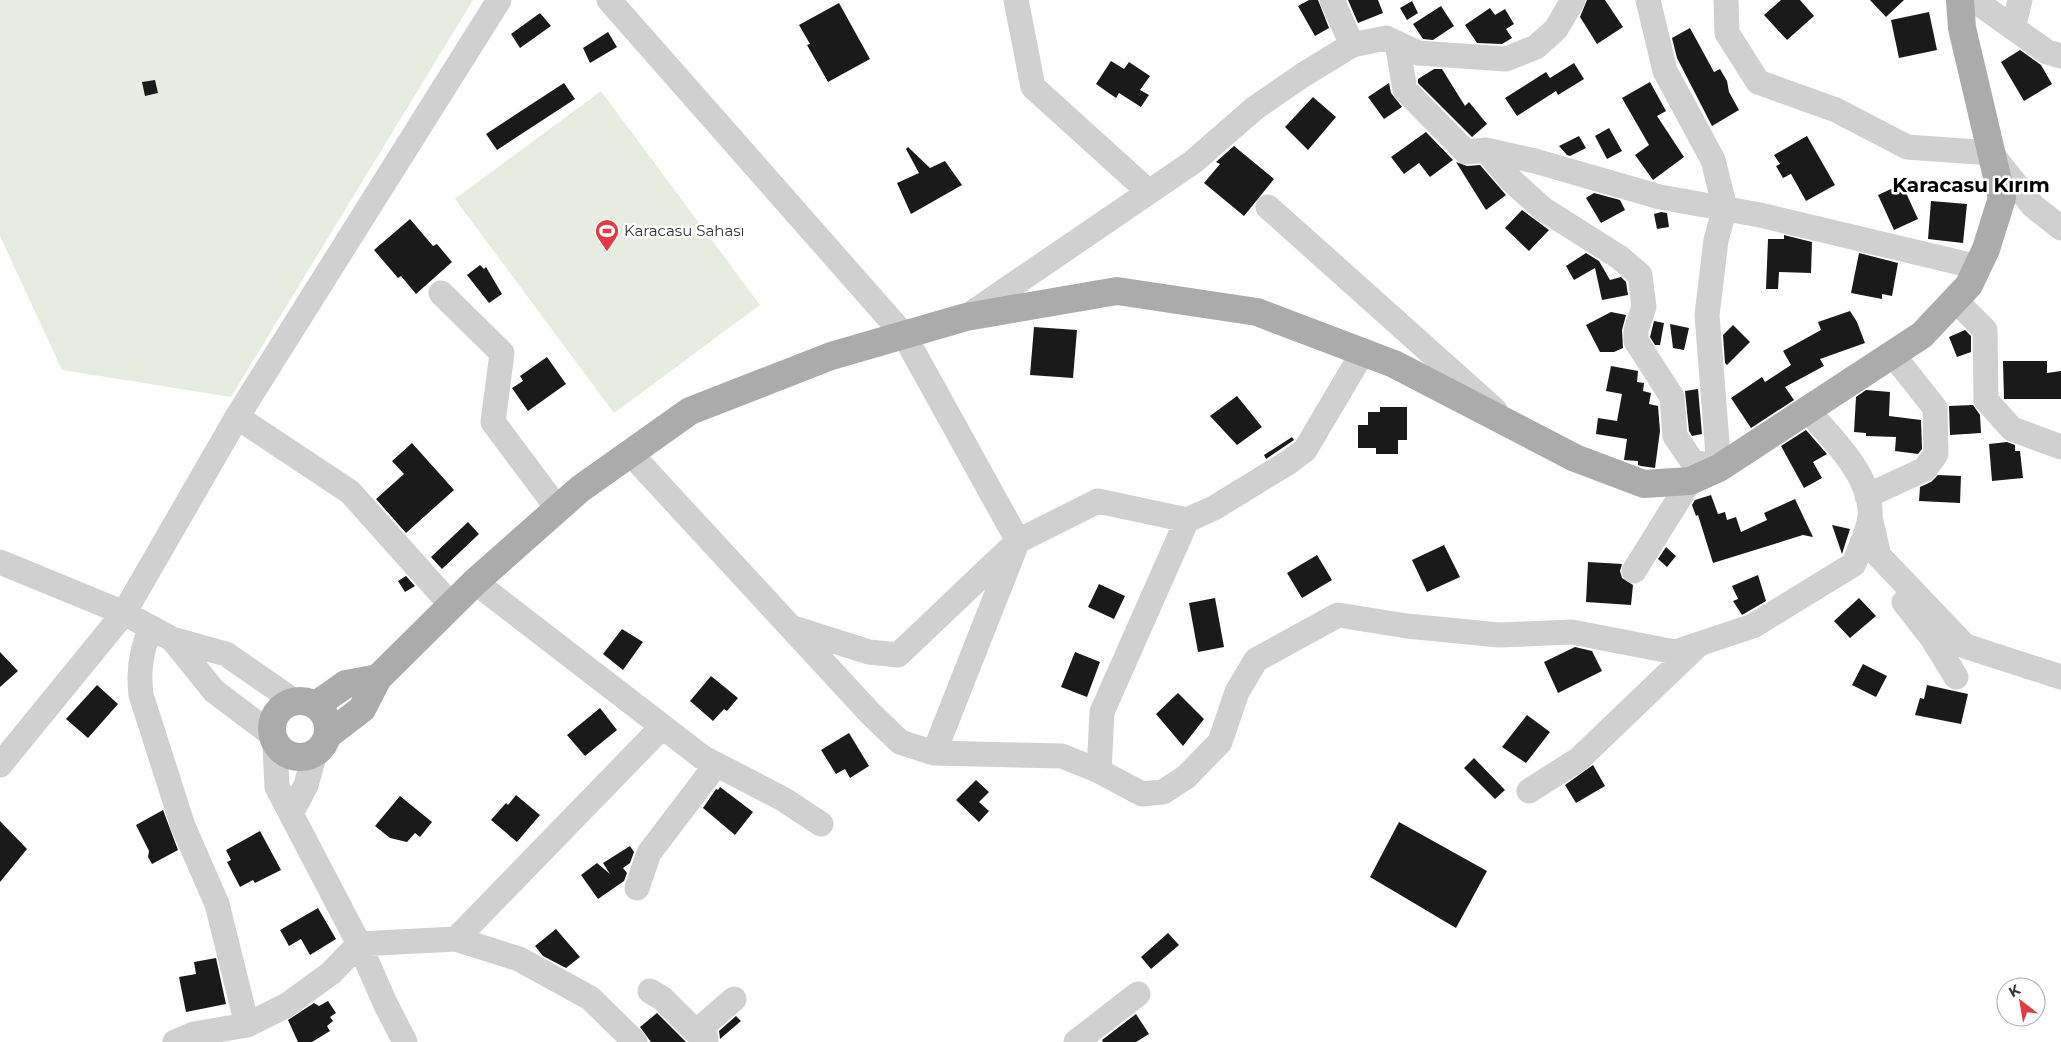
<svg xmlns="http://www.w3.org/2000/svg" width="2061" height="1042" font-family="Montserrat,sans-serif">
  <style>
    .green { fill: #e6ecdf }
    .building { fill: #1a1a1a }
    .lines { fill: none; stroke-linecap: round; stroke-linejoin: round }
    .minor { stroke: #d0d0d0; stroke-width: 25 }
    .major { stroke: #ababab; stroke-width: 28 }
    .labels { text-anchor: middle; stroke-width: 5; stroke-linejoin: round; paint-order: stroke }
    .poi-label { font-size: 15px; fill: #333; stroke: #fff; text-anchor: start }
    .district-label { font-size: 20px; font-weight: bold; fill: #000; stroke: #fff }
  </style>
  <rect width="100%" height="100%" fill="#fff"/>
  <!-- green -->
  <path class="green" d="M0,0H473L231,397L62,370L0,236Z
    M601,91L760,305L614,413L455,199Z"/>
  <!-- building -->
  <path class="building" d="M1309,0H1318L1329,28L1315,36L1298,6Z
    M1348,0H1378L1383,13L1358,23Z
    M1587,0H1605L1623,27L1597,44L1580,17Z
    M1781,0H1800L1814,16L1787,40L1764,15Z
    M1870,0H1904L1886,17Z
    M1412,1L1418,13L1407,20L1400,8Z
    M839,3L870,59L828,82L807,45L810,44L799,25Z
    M1441,6L1454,26L1433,40L1423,39L1413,24Z
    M1490,8L1495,15L1505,9L1514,24L1506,29L1512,38L1502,44L1477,43L1465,25Z
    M1929,12L1937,50L1899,58L1891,20Z
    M540,13L551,26L520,48L511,34Z
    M1690,28L1714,72L1720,69L1727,81L1729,92L1739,110L1712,126L1677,58L1672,38Z
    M608,32L617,47L590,63L583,48Z
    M2020,50L2041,65L2052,84L2024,101L2001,62Z
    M1111,61L1124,69L1129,62L1150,76L1140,90L1149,95L1141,107L1119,93L1116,98L1096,84Z
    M1574,63L1584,79L1558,95L1556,91L1517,116L1505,98L1546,72L1550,78Z
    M1434,69H1442L1465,106L1469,102L1487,124L1472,137L1418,83V79Z
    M155,80L158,93L145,96L142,82Z
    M1650,82L1666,111L1657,116L1684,157L1653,180L1635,155L1649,145L1622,98Z
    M564,83L575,99L497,150L486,134Z
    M1389,83L1391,93L1402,107L1384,119L1368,97Z
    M1313,97L1336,117L1308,150L1285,127Z
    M1609,128L1622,151L1607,159L1595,136Z
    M1426,132L1453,160L1430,177L1419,163L1404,174L1391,157Z
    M1579,136L1586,148L1570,156L1567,155L1559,146Z
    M1807,136L1835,185L1806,201L1791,174L1783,178L1776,166L1780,164L1774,155Z
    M1234,146L1274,179L1244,216L1204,183L1220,164L1216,162Z
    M908,147L930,168L945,161L962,185L911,214L897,183L919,173L906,149Z
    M1456,162L1467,166L1480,165L1506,195L1486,210Z
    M1902,184L1918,219L1894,230L1878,195Z
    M1594,193L1620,200L1625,210L1601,223L1586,198Z
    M1931,201L1967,204L1963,243L1928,239Z
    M1522,210L1549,230L1529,251L1505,228Z
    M1661,212L1667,213L1669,227L1657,229L1654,214Z
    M410,219L433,246L437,244L452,262L416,294L401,276L398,278L374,250Z
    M1784,235L1812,242L1811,273L1779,272L1778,289H1766L1768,239H1784Z
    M1586,253L1599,261L1610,280L1621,277L1626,282L1628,295L1602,300L1595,268L1574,280L1566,266Z
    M1859,253L1898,263L1892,296L1882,294V299L1851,293Z
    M480,265L484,269L486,267L502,294L489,303L467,275Z
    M1850,311L1857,322L1865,343L1820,359L1824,366L1785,387L1794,400L1751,428L1731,398L1762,377L1765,382L1791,365L1783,351L1821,330L1818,322Z
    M1611,312L1626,315L1622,330L1623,348L1614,352H1600L1586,325Z
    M1654,321L1664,323L1660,345H1655L1650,337Z
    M1670,324L1689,328L1684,350L1673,348Z
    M1733,325L1750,342L1727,365L1725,363L1723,335Z
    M1034,327L1077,330L1073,378L1030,375Z
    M1965,330L1971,336V352L1957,357L1949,337Z
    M547,357L566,384L528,411L512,388L523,381L520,376Z
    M2003,361H2047V373L2061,371V399H2004Z
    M1611,366L1638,371L1637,382L1644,383L1643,391L1651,393L1649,404L1658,406L1660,431L1655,468L1641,466L1638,465V461L1624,460L1627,439L1596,434L1598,418L1617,421L1622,394L1606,391Z
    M1698,389L1702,434L1692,436L1689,431L1685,391Z
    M1866,390L1890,392L1889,416L1921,420L1922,449L1918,454L1895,451L1896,437L1866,436V433L1854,432L1856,397Z
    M1237,396L1262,427L1237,445L1210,416Z
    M1973,405L1980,415L1981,433L1950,435L1949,406Z
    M1380,407H1407V440H1398V454H1376V448H1358V425H1368V412H1380Z
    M1806,430L1827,454L1813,462L1822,478L1804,488L1781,446Z
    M1292,437L1294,440L1266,459L1264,455Z
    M2007,442L2015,445V451H2020L2023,478L1992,481L1989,444Z
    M412,443L454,490L406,533L376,499L404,474L392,461Z
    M1938,475L1961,476L1960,503L1919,501L1920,487L1931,482Z
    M1711,495L1718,514L1725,512L1727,520L1736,517L1741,532L1767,520L1764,513L1795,499L1813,537L1803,535L1713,563L1698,515L1696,516L1692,505L1695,500Z
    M468,522L479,534L442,569L431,557Z
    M1832,525L1850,529L1842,554Z
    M1444,545L1460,577L1427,592L1412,560Z
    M1666,547L1676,556L1667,567L1658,559Z
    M1317,555L1332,580L1302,598L1287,573Z
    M1588,562L1622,564L1620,571L1622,578L1633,585L1631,605L1586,602Z
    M1758,575L1766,601L1742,615L1733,601L1738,599L1732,586Z
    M406,576L415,586L405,592L398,581Z
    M1099,584L1125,596L1114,619L1088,607Z
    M1215,598L1224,647L1198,652L1189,603Z
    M1859,598L1876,616L1850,638L1834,621Z
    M622,629L643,642L623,670L603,654Z
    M1575,647L1592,651L1602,671L1558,693L1544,662Z
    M0,652L18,671L0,687Z
    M1075,652L1100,662L1087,697L1061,687Z
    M1863,664L1887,676L1876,697L1852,685Z
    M711,676L738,698L727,711L724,709L713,721L690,701Z
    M97,685L118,704L88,738L66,719Z
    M1927,685L1968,694L1961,724L1915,715L1920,698L1924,699Z
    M1178,693L1204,719L1183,746L1156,714Z
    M600,708L617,730L585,756L567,735Z
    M1527,715L1550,732L1526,763L1502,747Z
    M849,733L869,766L850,778L845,769L836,774L821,750Z
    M1474,758L1505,790L1495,799L1464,768Z
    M1593,765L1605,786L1576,803L1565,785Z
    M976,780L989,792L979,802L989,811L979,822L956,800Z
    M720,787L753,812L735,835L703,808L716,789L718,790Z
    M516,795L540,815L517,842L491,820L506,803L508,805Z
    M400,796L432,822L420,837L415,833L407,842L390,838L375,826Z
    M163,810L178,850L152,864L148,857L149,851L136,825Z
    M0,821L27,849L0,882Z
    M1399,822L1487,871L1456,928L1370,877Z
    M260,831L281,870L255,883L253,880L240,887L227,862L231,860L226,850Z
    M630,846L634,852L630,863L623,868L627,873L624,881L598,899L581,875L597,863L610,874L603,863Z
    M318,908L336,939L310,955L301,939L289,946L280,930Z
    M556,929L580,957L566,968L543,956L535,946Z
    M1168,933L1179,945L1151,969L1141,957Z
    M216,958L226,1004L186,1012L179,977L196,974L194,962Z
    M328,1001L336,1013L330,1017L333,1021L327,1026L330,1031L312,1042H298L288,1020L314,1003L319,1006Z
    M657,1013L686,1042H651L640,1027Z
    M1136,1014L1149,1034L1136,1042H1103L1102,1040Z
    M736,1016L741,1021L720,1039L719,1031Z"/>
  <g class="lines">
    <!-- minor -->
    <path class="minor" d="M609,0L904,335L1018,541
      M1016,0L1033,87L1149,192
      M1332,0L1352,45
      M1726,0L1727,33L1758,82L1836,110L1907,147L1991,153L2033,206L2061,228
      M1974,0L2047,52L2061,56
      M2013,28L2020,0
      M1397,43L1405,90L1466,152L1486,150L1511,180L1543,209L1619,257L1640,275L1644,307L1636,330V341L1672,397L1675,436L1692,461L1719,468L1707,315L1716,240L1725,208L1713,160L1665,71L1648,0
      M1486,150L1535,161L1660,197L1760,215L1978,267
      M1268,207L1495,410
      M441,293L502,353L493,422L558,509
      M1955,300L1985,330L1986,400L2012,429L2061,447
      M966,317L1193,162L1255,108L1303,75L1352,45L1386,38L1418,53L1506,59L1536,47L1556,29L1573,0
      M237,417L350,492L452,606
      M630,453L869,712L900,742L934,753L1062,756L1099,771L1142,794L1163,792L1186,777L1220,742L1237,692L1256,660L1338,615L1407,626L1499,635L1572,632L1675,652L1753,626L1854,564C1859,550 1868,532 1870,517C1873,477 1831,437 1807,410
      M1867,496L1925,469L1936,454L1935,408L1893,355
      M1870,517L1879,556L1965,646L2061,677
      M0,562L124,613L172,639L226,654L294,701
      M1634,571L1690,481
      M475,582L702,757L783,799L821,824
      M1904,602L1932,638L1956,677
      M151,628C141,650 138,670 141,695L183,826L217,904L247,1025
      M793,628L869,652L898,655L1018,541L1098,501L1187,520
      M172,639L214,691L271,734
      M275,745L277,787L359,944L386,1005L405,1042
      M934,753L1015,548
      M0,765L124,613L237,417L499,0
      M1099,771L1102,712L1187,520L1214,508L1289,462L1305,450L1363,352
      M1529,791L1579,759L1697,646
      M291,814L306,785L315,753
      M637,888L649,853L716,765
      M456,939L519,959L590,998L635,1042
      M650,991L663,999L706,1042
      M175,1042L194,1034L247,1025L287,1005L331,973L359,944L456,939L662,727
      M706,1042L704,1025L734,999
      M1076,1042L1138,994"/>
    <!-- major -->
    <path class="major" d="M272 729a28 28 0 1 1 56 0a28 28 0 1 1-56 0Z
      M316,705L346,684L378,678
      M328,735L362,709L378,678L475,582L580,489L690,411L831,356L966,317L1117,291L1257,312L1394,364L1575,458L1644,484L1690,481L1719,468L1922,335L1969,285L1986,249L2002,198L1962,28L1960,0"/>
  </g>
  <!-- icons -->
  <defs>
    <g id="stadium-pin" transform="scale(1.25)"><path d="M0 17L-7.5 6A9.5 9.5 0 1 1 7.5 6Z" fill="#e63946" stroke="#fff"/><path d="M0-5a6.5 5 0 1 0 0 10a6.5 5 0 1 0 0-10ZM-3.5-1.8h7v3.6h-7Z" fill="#fff"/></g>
  </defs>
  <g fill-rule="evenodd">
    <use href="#stadium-pin" x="607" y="231"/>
  </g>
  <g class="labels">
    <!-- poi labels -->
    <g class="poi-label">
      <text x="624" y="236">Karacasu Sahası</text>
    </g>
    <!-- district labels -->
    <g class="district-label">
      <text x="1971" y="192">Karacasu Kırım</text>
    </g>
  </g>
  <!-- north arrow -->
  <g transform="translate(2021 1002) rotate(329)"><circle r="24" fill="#ffffff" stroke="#adadad"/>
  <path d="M0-4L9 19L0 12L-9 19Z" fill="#e63946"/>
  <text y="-8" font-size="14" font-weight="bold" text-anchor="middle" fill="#333333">K</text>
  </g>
</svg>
